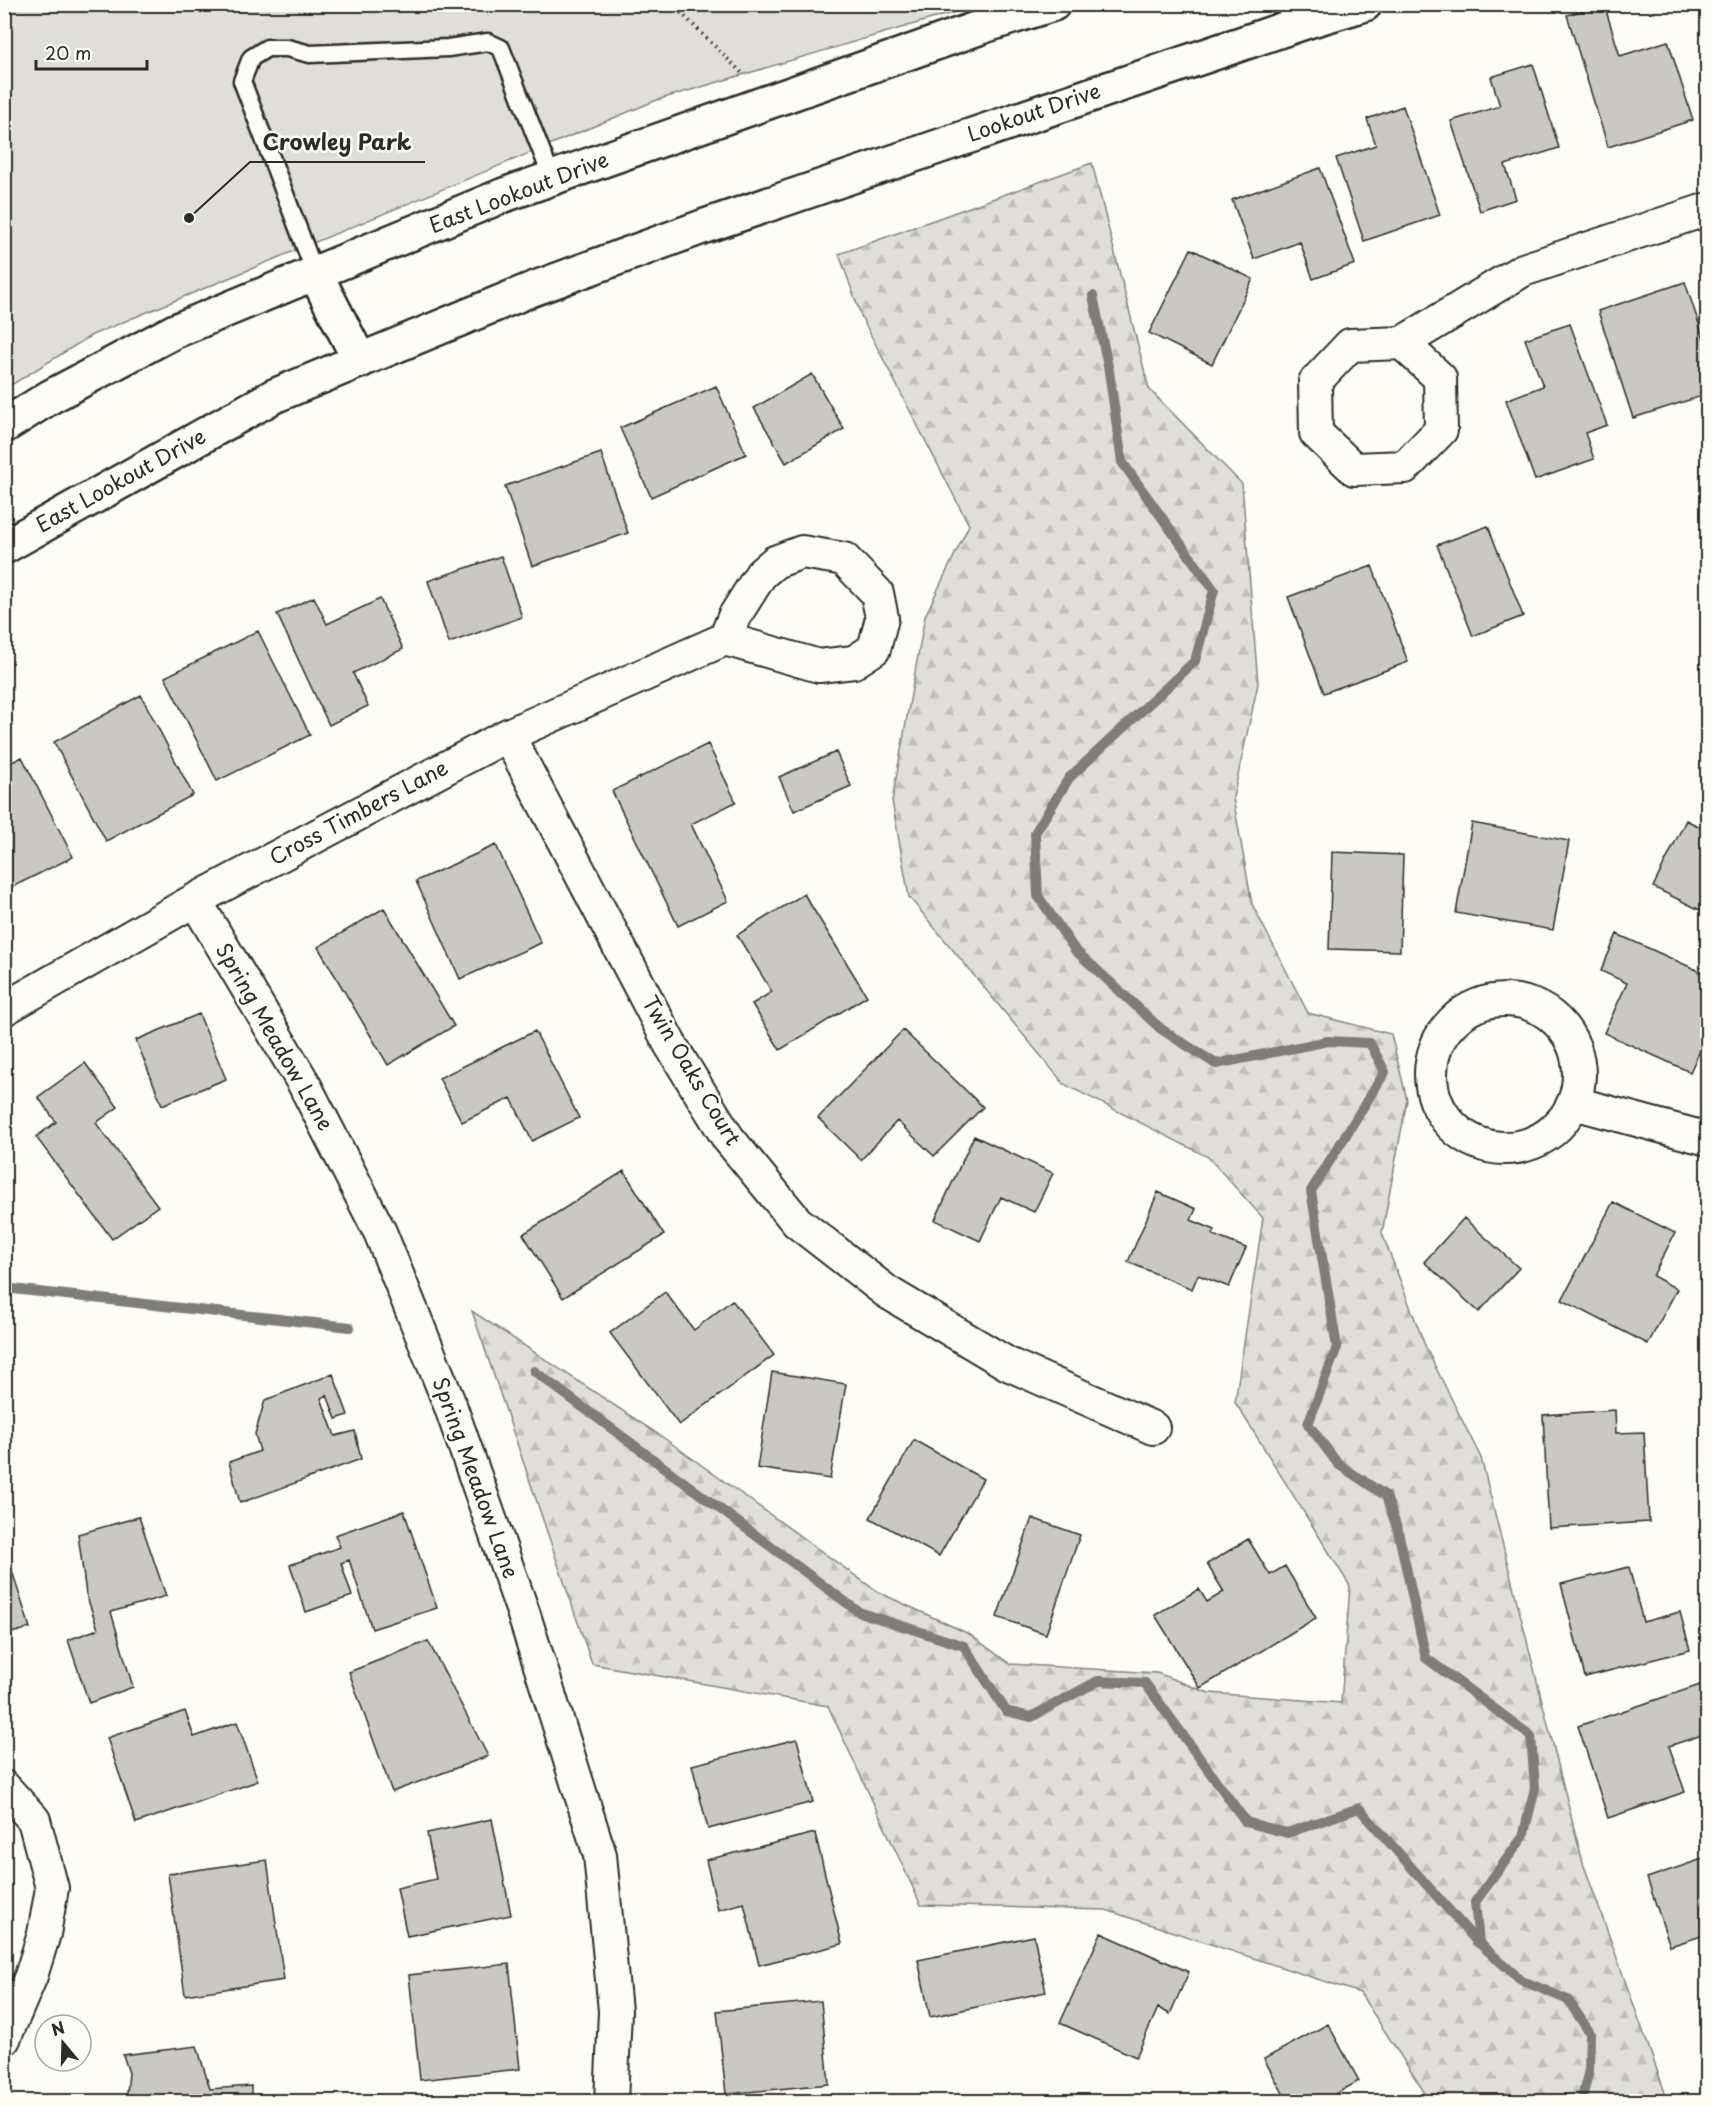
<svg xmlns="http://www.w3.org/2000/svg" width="1712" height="2106" font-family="'Playpen Sans',sans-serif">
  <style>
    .forest { fill: url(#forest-firs); stroke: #858482; stroke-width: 1.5 }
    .green { fill: #dfdeda; stroke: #858482; stroke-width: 1.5 }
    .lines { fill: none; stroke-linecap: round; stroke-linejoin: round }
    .stream { stroke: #7e7d7b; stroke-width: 10 }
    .building { fill: #c9c8c4; stroke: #2b2b2b; stroke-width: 1.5 }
    .lane-casing { stroke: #2b2b2b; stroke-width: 21 }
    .street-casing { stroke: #2b2b2b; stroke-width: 36 }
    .secondary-casing { stroke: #2b2b2b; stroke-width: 38 }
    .path { stroke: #2b2b2b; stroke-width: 4; stroke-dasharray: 1.5 4.5; stroke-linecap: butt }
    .lane { stroke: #fdfcf7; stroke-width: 16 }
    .street { stroke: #fdfcf7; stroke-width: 32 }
    .secondary { stroke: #fdfcf7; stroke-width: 33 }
    .labels { text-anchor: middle; stroke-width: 5; stroke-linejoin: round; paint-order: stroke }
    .street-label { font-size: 21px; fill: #2b2b2b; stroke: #fdfcf7 }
    .leader { fill: none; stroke: #2b2b2b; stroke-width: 2 }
    .callout-dot { fill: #2b2b2b; stroke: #fdfcf7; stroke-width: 2 }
    .callout-label { font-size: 22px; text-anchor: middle; font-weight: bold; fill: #2b2b2b; stroke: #fdfcf7; stroke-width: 5; stroke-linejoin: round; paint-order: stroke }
  </style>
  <defs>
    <pattern id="forest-firs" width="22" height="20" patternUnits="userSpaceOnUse" patternTransform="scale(1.5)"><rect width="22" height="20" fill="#dfdeda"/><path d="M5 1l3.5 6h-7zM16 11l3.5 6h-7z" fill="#c0bfbb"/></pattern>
  </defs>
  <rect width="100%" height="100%" fill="#fdfcf7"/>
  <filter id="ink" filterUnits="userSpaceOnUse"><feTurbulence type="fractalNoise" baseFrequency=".0167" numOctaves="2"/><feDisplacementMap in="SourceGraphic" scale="12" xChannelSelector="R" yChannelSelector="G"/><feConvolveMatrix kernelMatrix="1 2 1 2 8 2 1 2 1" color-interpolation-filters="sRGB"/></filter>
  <g filter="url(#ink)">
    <!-- forest -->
    <path class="forest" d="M1092,163L1149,389L1242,484L1258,684L1233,798L1252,904L1308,1013L1391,1034L1407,1100L1382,1233L1426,1348L1481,1458L1582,1860L1668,2101H1430L1360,1993L1106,1910L921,1905L828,1706L592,1664L472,1311L661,1436L878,1592L969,1634L1010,1664L1157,1673L1209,1693L1341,1703L1350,1586L1235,1402L1263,1218L1208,1157L1064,1084L909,897L892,801L925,616L969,525L862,318L839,254Z"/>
    <!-- green -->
    <path class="green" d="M5,5H979L657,100L92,335L5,389Z"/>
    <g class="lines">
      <!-- stream -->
      <path class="stream" d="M1093,296L1109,371L1122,462L1214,590L1195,661L1069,778L1035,833L1038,896L1075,950L1161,1029L1216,1064L1328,1041L1370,1043L1385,1072L1311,1191L1337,1347L1308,1424L1338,1464L1386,1496L1398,1531L1426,1658L1531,1736L1535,1788L1523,1837L1475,1902L1479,1943L1521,1980L1568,2000L1590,2033L1589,2070L1581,2102
        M4,1288L350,1327
        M534,1371L859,1612L964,1646L1006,1711L1031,1717L1098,1681L1145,1683L1246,1822L1287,1833L1359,1808L1478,1943"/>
    </g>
    <!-- building -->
    <path class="building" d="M1604,4L1620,56L1668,41L1693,120L1608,147L1567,15Z
      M1533,64L1559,148L1505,165L1516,199L1480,211L1451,121L1500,106L1491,77Z
      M1403,106L1440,215L1364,241L1336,158L1376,145L1367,119Z
      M1320,168L1355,264L1313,279L1300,242L1254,259L1232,200Z
      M1191,249L1253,279L1212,364L1149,333Z
      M1685,282L1708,351V394L1633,418L1598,311Z
      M1570,324L1607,425L1585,433L1594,459L1535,480L1506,400L1543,386L1525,339Z
      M812,374L844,429L786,463L754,408Z
      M716,386L746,454L651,497L620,428Z
      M601,453L628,533L532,566L505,486Z
      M1488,526L1523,616L1473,636L1437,545Z
      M501,556L522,617L449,643L428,581Z
      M1372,566L1408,662L1324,693L1288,597Z
      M314,597L327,624L380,599L403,649L353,673L368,706L329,725L277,614Z
      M258,631L310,735L217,781L165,677Z
      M141,695L193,795L106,841L54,742Z
      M708,744L736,802L691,824L728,901L678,926L612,791Z
      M836,752L851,786L794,811L779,777Z
      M22,757L73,857L4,891V766Z
      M1686,820L1708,831V914L1653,887Z
      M1472,823L1569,841L1553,930L1456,913Z
      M496,845L541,943L460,979L416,881Z
      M1332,852L1403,855L1400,951L1329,949Z
      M804,894L867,996L780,1050L752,1004L772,992L737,935Z
      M384,908L454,1026L388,1065L318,947Z
      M1617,934L1708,975V1033L1690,1072L1604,1033L1627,983L1601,971Z
      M199,1014L226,1079L162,1105L136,1040Z
      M903,1030L983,1107L934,1156L897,1121L861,1160L818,1118Z
      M535,1031L579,1118L532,1141L511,1098L462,1122L439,1078Z
      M85,1063L118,1107L96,1123L158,1206L112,1239L36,1137L56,1122L38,1097Z
      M974,1136L1053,1173L1034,1212L1001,1197L980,1241L935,1220Z
      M624,1171L664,1235L563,1298L523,1234Z
      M1158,1192L1196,1209L1191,1220L1215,1230L1213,1235L1246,1248L1229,1287L1198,1275L1192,1289L1128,1262Z
      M1613,1202L1675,1233L1653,1276L1677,1289L1648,1344L1562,1300Z
      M1464,1218L1519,1268L1479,1312L1424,1262Z
      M665,1292L694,1330L732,1300L774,1355L679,1425L610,1333Z
      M772,1372L846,1384L830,1479L757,1468Z
      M333,1374L348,1415L336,1419L327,1395L321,1398L335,1436L355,1431L361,1459L240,1503L229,1462L260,1451L255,1434L265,1400Z
      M1615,1410L1616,1433L1644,1432L1649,1522L1549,1528L1543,1415Z
      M914,1440L983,1479L939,1556L870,1518Z
      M404,1511L437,1608L372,1629L349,1560L341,1563L352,1596L306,1612L290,1565L340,1547L335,1535Z
      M139,1517L166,1596L111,1612L133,1687L89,1703L68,1640L98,1629L86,1594L78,1534Z
      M1032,1518L1080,1535L1046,1634L997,1617Z
      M1248,1539L1270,1575L1285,1566L1316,1618L1200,1688L1155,1615L1199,1589L1207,1602L1224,1592L1207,1564Z
      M4,1545L30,1628L4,1635Z
      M1629,1567L1643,1622L1680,1612L1690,1650L1585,1677L1561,1584Z
      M428,1641L488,1756L392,1792L349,1672Z
      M1700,1685L1708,1709V1733L1669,1746L1685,1792L1608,1818L1578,1726Z
      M185,1711L194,1737L237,1722L258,1781L136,1823L107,1738Z
      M797,1739L813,1802L708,1829L692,1765Z
      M492,1819L511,1915L407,1936L397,1888L436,1879L427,1833Z
      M815,1833L842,1944L759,1965L744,1903L718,1910L706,1860Z
      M1708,1857V1934L1670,1946L1647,1878Z
      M267,1860L284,1980L185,1995L168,1874Z
      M1101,1933L1189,1972L1170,2014L1158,2008L1136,2057L1060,2023Z
      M1034,1936L1046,1992L930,2017L918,1960Z
      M509,1964L520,2069L420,2080L409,1975Z
      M821,2001L829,2084L726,2094L717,2011Z
      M1328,2024L1359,2081L1321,2102H1288L1264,2059Z
      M197,2046L210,2089L251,2086V2102H126L129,2073L123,2055Z"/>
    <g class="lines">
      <!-- lane casing -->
      <g class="lane-casing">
        <path id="lane" d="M315,273L242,81L251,58L267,48H287L310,54L448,48L488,42L501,48L552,178"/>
      </g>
      <!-- street casing -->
      <g class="street-casing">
        <path id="street" d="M1402,343L1440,378L1441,430L1405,467L1354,469L1316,433L1315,382L1350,345L1402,343L1523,270L1708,209
          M508,735L670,1044L728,1138L797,1222L887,1292L1008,1364L1153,1428
          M195,900L303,1082L380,1232L450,1405L523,1612L600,1855L615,2011L611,2102
          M1431 1074a74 74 0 1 1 148 0a74 74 0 1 1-148 0Z
          M4,1009L195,900L508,735L725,639L819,666L854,662L874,649L882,618L877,593L844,559L802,552L775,562L761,574L734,617L725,639
          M1574,1103L1708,1139
          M4,1787L34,1820L52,1888L44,1934L31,1976L4,2039"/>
      </g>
      <!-- secondary casing -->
      <g class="secondary-casing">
        <path id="secondary" d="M315,273L360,361
          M4,426L50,397L175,331L504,195L984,26L1053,4
          M4,547L274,396L530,290L705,226L1308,21L1365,4"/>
      </g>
      <!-- path -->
      <path class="path" d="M672,4L742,73"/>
      <!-- lane -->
      <use href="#lane" class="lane"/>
      <!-- street -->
      <use href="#street" class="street"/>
      <!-- secondary -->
      <use href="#secondary" class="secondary"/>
    </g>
  </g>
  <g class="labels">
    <!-- street labels -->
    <g class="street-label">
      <text transform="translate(1034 113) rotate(-19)" y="7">Lookout Drive</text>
      <text transform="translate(519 193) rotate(-21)" y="7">East Lookout Drive</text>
      <text transform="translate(121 481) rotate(-29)" y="7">East Lookout Drive</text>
      <text transform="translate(359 813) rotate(-28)" y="7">Cross Timbers Lane</text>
      <text transform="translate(274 1037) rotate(60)" y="7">Spring Meadow Lane</text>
      <text transform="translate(691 1071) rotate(59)" y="7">Twin Oaks Court</text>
      <text transform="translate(475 1478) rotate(70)" y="7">Spring Meadow Lane</text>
    </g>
  </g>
  <!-- callouts -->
  <path class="leader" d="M189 218L250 162H425"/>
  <circle class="callout-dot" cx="189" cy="218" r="6"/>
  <g class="callout-label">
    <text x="337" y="150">Crowley Park</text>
  </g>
  <!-- margin -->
  <rect width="1712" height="2106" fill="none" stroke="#fdfcf7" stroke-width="24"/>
  <rect x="12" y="12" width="1688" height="2082" fill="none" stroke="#2b2b2b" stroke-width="2" filter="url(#ink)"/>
  <!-- north arrow -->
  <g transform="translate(63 2043) rotate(341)"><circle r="28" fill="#fdfcf7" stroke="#a9a8a5" stroke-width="1.5"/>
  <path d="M0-4.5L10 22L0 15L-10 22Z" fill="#2b2b2b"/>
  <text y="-9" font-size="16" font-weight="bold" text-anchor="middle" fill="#2b2b2b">N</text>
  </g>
  <!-- scale -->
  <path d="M36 60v9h111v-9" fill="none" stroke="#2b2b2b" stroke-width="3"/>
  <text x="45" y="60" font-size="18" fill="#2b2b2b" stroke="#fdfcf7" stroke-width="4.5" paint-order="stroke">20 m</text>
</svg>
